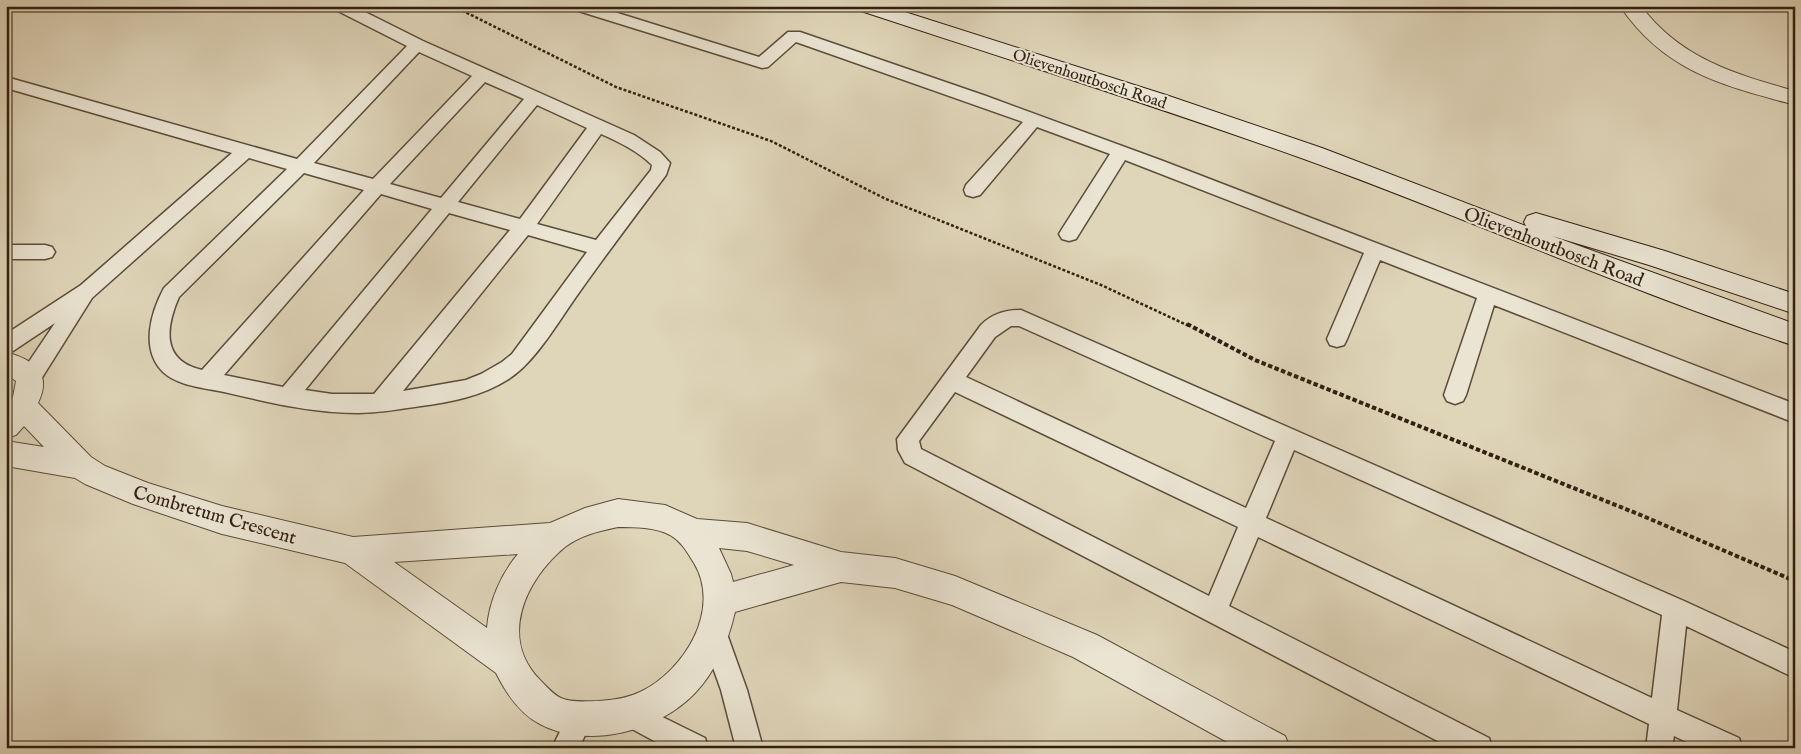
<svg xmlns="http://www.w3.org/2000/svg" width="1801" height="754" font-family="'IM FELL English',serif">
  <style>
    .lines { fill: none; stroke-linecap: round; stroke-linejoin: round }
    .service-casing { stroke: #5c4c3a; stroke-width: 3 }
    .minor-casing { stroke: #5c4c3a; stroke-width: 2 }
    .secondary-casing { stroke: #311f0f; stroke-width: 2 }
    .path-far1 { stroke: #311f0f; stroke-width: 2.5; stroke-dasharray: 3 2; stroke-linecap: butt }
    .path { stroke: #311f0f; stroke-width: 4; stroke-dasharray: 4.5 2.5; stroke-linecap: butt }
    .service { fill: #eae4d2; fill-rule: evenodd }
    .minor { fill: #eae4d2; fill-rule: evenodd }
    .secondary { fill: #eae4d2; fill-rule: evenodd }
    .labels { text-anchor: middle; stroke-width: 4; stroke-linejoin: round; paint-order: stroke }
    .far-street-label { font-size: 16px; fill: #311f0f; stroke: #eae4d2 }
    .street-label { font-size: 19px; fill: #311f0f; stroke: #eae4d2 }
  </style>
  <rect width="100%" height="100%" fill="#dfd5b9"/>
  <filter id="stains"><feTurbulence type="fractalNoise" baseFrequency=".004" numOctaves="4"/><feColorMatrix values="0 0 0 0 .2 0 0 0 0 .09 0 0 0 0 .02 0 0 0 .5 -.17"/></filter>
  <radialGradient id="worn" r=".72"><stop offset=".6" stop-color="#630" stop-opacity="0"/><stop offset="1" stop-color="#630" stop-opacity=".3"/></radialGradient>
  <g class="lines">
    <!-- service casing -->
    <g class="service-casing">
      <path id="service" d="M332,6H353L423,41L634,135L660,152L670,163L666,175C638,212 610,249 583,287C562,315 537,362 507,380C482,396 451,402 421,406C400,409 379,413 358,413C312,413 267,402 224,392C205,388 178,386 163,372C140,349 151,312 164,288L287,169L249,158L92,298L38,384L30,387L22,384L19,378L22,372L55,323L13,351L6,353V334L81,285L232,153L6,88V77L297,159L407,46L334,9ZM419,52L472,76L373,179L314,163ZM485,82L524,99L441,198L390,184ZM537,105L587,128L520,219L458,202ZM601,134C619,142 638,151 652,165L651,170L596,240L537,224ZM304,173L364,190L202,370C162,361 165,329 179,297ZM381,194L432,209L283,387L224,375ZM449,213L510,230L374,394H332L305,390ZM528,235L587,252L512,354L502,362L481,374L466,380L403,391Z
        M570,6H595L759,57L788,32H800L986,96L1163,161L1795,404V423L1494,305L1466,395L1463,401L1455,404L1447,401L1444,395L1477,298L1380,260L1347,339L1344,345L1337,347L1330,345L1327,339L1364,253L1125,160L1076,239L1069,241L1062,239L1059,234L1062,229L1110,154L1037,127L980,195L973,197L966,195L964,190L966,185L1023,122L796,42L768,67L762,68L572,9Z
        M6,245H45L52,247L55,252L52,257L45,259H6Z
        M1021,310L1684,601L1795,652V678L1686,626L1677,710L1739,738L1742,748H1699L1674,736L1672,748H1646L1649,724L1258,537L1229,606L1489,738L1492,748H1451L905,463L898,450L897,439L981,325C992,314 1005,310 1021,310ZM1011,326H1019L1275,441L1246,508L966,377L995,337ZM955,392L1238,527L1209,596L921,449L919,441ZM1294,450L1662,615L1652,698L1266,518Z
        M714,622L723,625L727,634L747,690L763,748H736L721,690L701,634L705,625Z
        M630,701L705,738L708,748H667L621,723L617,714L621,705Z
        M580,705L589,709L593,718L579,748H552L571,709Z"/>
    </g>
    <!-- minor casing -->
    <g class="minor-casing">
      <path id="minor" d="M1620,6H1641C1680,58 1734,74 1795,91V105C1722,85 1665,72 1620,6Z
        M6,352C33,360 53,372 38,403L91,457L105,466L148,483L222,506L353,537L550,523L585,508L618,499L665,505L697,519L747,523L841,552L895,558L955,576L1097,635L1285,736L1290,748H1238L1073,657L952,605L895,588L841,582L735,612C728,642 716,671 695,693C659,731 588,750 540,724C519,713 506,693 496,673L345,563L222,534L133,504L85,484L75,478L6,466V441L44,447L24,426L16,435L6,438V407L13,397L16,381L6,374ZM618,527C635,527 655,527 670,535C682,542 687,552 694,563C722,610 684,671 640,692C628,698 613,700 599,701C588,701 572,703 561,698C554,695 547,687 541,681C498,639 525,580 565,547C581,535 599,531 618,527ZM719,548L747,551L794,565L733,582L731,574ZM518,554C501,574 489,602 487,628L394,562Z"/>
    </g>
    <!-- secondary casing -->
    <g class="secondary-casing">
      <path id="secondary" d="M855,6H886L1166,95L1322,148L1526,226L1524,222L1527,216L1536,213L1665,251L1795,294V314L1649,265L1552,236L1795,324V346C1628,291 1468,218 1304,159C1156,106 1007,59 858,10Z"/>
    </g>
    <!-- path-far1 -->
    <path class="path-far1" d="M453,6L616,87L771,141L886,199L1101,285L1189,326"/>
    <!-- path -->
    <path class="path" d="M1187,324L1255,360L1643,516L1795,581"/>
    <!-- service -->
    <use href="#service" class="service"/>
    <!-- minor -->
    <use href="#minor" class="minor"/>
    <!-- secondary -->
    <use href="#secondary" class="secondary"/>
  </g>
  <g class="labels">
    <!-- far-street labels -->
    <g class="far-street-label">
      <text transform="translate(1090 78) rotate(18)" y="6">Olievenhoutbosch Road</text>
    </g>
    <!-- street labels -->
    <g class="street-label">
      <text transform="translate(1554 246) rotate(21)" y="7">Olievenhoutbosch Road</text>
      <text transform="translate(215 514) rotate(16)" y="7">Combretum Crescent</text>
    </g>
  </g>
  <!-- margin -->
  <rect width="1801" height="754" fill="none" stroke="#dfd5b9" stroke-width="25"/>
  <rect x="8" y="8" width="1786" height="739" fill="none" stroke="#311f0f" stroke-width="2.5"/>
  <rect x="12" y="12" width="1776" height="729" fill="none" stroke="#311f0f"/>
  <rect width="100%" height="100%" filter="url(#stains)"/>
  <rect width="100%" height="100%" fill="url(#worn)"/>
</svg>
